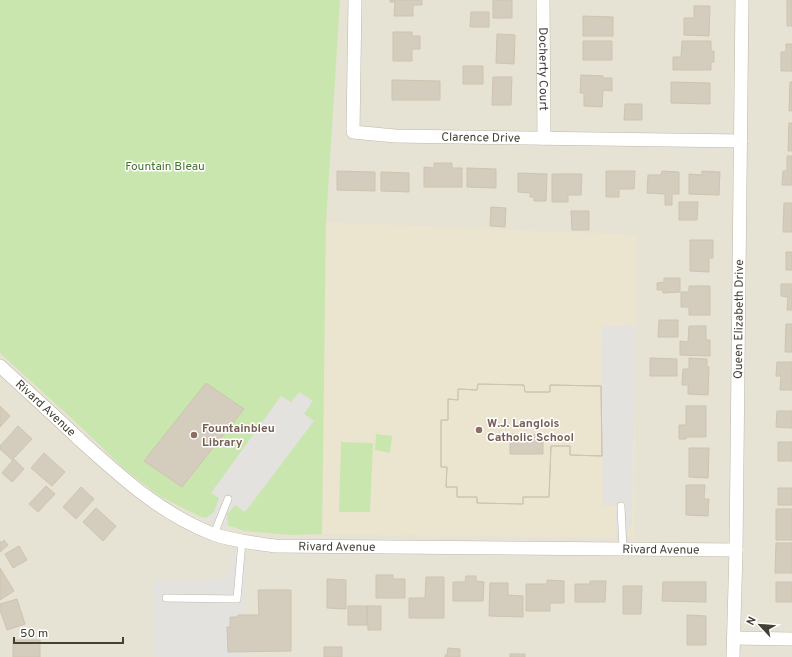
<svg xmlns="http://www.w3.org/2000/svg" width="792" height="657" font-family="Overpass,sans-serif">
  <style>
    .residential { fill: #e6e2d4 }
    .education { fill: #ebe5d0 }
    .green { fill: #cae6af }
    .parking { fill: #e3e2de }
    .building { fill: #d4ccbc; stroke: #cec4af; fill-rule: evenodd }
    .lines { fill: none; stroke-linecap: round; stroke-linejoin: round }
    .lane-casing { stroke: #beb8a9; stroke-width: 8 }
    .street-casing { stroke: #beb8a9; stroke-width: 14 }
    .lane { stroke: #fff; stroke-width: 7 }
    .street { stroke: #fff; stroke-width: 13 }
    .education-dot { fill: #8d6e63; stroke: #fff; stroke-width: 1.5 }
    .labels { text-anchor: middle; stroke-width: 3; stroke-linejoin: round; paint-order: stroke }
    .street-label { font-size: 12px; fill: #454035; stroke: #fff }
    .park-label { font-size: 12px; fill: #42752a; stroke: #fff }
    .education-label { font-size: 12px; font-weight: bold; fill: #785e54; stroke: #fff; text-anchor: start }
  </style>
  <rect width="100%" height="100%" fill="#f2efe6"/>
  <!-- residential -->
  <path class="residential" d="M0,0H792V657H0Z"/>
  <!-- education -->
  <path class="education" d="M326,222L636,235L635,538L322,534Z"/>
  <!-- green -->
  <path class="green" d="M0,0H340L326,222L322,534L291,535L245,531L199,516L161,497L124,469L81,427L0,353Z
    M376,434L392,436L390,453L375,450Z
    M341,442L373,443L370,512H339Z"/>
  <!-- parking -->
  <path class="parking" d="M636,325L632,524L627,534L630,539H615L616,506H603L601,386L602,326Z
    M299,392L313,401L304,414L314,421L245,512L235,505L227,514L228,527L202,518H206L214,512L219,498L211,493L281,396L291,402Z
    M231,550L246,552L244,615H238V617H230V627L227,628L228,651H244V657H155L154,579L216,580L223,578L228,574L231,567Z"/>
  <!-- building -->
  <path class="building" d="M390,0H422V5H413V16H394L395,2H390Z
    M493,0H512V18H493Z
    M787,0H792V26H787Z
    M694,6H710L709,36L684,35V18H694Z
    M471,12H489V27H470Z
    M583,16L613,17V36H583Z
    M393,32H412V36H420V49H412V61H393Z
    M497,34L515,35L514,64L496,63Z
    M583,41H612V60H583Z
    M682,41H711V51H714V62H711V70H673V57H681Z
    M786,44H792V71H781V52H786Z
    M463,66H483V84H463Z
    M581,75L603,76V78H612V91L603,90L602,107L584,106V93H580Z
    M493,77H512L511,105H492Z
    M392,80L440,81V100H392Z
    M671,82L710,83V104L671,103Z
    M790,82H792V111H789Z
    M625,104H642V120H624Z
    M789,123H792V151H788Z
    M787,156H792V185H782L783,171H787Z
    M434,163H452V168H462V187H424V167L434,168Z
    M467,168L496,169V188L467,187Z
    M337,171L375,172V191L337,190Z
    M606,171H635L634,189H619V197H606Z
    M662,171L679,172V194H672V205H665V194L647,193L648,175H661Z
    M702,171L720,172L719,195L689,194V174L702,175Z
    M381,172L409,173V192L381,191Z
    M518,173L547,174L546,201H534V197H530V193L518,192Z
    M552,174H582L581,195H568V202H552Z
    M679,202H698L697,220H679Z
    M784,203H792V232H783Z
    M491,207L506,208L505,227L490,226Z
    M571,211H589V230H572Z
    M690,240H713V258H709V272L690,271Z
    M786,252H792V270H786Z
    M664,278H680V292L663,293V290H657V283L664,282Z
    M781,284H792V310H787L788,297L781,296Z
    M689,286H710V315H689V307H681V292H689Z
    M659,320H678V337H658Z
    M786,324H792V352H785Z
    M689,326H706V340H710V356L680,355V341L688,342Z
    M650,358L677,359V376H650Z
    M689,358L707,359V367H709L708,395L688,394V385H682L683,369H689Z
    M777,362H792V390H780L781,376H776Z
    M206,383L244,409L182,487L144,461Z
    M478,384L524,385L525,392H550V385L601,386L602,456L570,455V446H551L549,497H523V504L477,503V497H457V487H446L447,467H441V420H448V399L458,400V389L477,390ZM510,434L543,435V454H510Z
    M478,384L524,385L525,392H550V385L601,386L602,456L570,455V446H551L549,497H523V504L477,503V497H457V487H446L447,467H441V420H448V399L458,400V389L477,390Z
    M0,406L10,416L0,427Z
    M686,406H706V437H686V439H679V425H686Z
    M777,411H792V428L776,427Z
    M18,426L32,439L12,460L0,449V446Z
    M778,442H792V461H778Z
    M689,448H709L708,478L689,477Z
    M44,453L65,472L52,486L31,468Z
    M14,459L24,469L12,482L2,473Z
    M686,485H705L704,499H709L708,516L686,515Z
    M46,486L55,494L38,512L29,504Z
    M81,487L94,499L76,519L63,507Z
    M778,488H792V505H778Z
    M96,508L116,526L103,541L83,522Z
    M776,509H792V540H776Z
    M4,540L8,545L0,552V541L1,543Z
    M776,543H792V573H775Z
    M19,546L27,560L13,568L5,554Z
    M0,568L14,591L0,600Z
    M376,575H393V579H405V598H376Z
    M466,576H476V581L484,582L483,601H453V582H465Z
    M426,577H444V618H409V598H425Z
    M327,579L346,580V609L327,608Z
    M547,580L564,581V603H550V611H526V584H547Z
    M590,581H606L605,602H575V584H590Z
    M663,582H706V602L662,601Z
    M776,582H792V602H776Z
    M490,583H508V595L523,596V617L489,616Z
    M623,586H642L641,614H623Z
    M258,590H291V651L228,652L227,627H230V617H238V615H259Z
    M17,599L25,624L7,630L0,610V604Z
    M348,606H367V625H348Z
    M367,606H381V630H368Z
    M687,615L706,616V645H687Z
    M13,640H40V657H13Z
    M324,647H342V657H324Z
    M448,648L460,649V657H445V655H447Z
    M510,654H525V657H510Z"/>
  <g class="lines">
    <!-- lane casing -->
    <g class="lane-casing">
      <path id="lane" d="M621,506L623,549
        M214,534L228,499
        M166,598L237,599L242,541"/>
    </g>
    <!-- street casing -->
    <g class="street-casing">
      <g id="street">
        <path id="s1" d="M355,0L353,132L395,136L741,141"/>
        <path id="s2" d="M543,0L544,138"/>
        <path id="s3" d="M0,366C27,391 54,415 80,440C121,477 161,514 213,534C233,541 254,543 275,546L736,550"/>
        <path d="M734,638L792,639"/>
        <path id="s4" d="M733,657L736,550L742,0"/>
      </g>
    </g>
    <!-- lane -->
    <use href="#lane" class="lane"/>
    <!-- street -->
    <use href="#street" class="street"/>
  </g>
  <!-- markers -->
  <g class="education-dot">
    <circle cx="479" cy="430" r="4"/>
    <circle cx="194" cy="435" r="4"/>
  </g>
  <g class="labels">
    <!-- street labels -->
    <g class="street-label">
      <text dy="4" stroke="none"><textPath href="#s2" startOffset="69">Docherty Court</textPath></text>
      <text dy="4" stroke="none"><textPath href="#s1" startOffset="260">Clarence Drive</textPath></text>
      <text dy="4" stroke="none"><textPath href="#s4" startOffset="338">Queen Elizabeth Drive</textPath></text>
      <text dy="4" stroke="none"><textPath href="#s3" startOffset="62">Rivard Avenue</textPath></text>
      <text dy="4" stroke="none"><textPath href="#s3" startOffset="398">Rivard Avenue</textPath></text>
      <text dy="4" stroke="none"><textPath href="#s3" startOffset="722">Rivard Avenue</textPath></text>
    </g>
    <!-- park labels -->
    <g class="park-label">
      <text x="165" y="170">Fountain Bleau</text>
    </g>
    <!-- education labels -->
    <g class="education-label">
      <text x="487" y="427">W.J. Langlois<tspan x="487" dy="14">Catholic School</tspan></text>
      <text x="202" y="432">Fountainbleu<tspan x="202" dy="14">Library</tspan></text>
    </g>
  </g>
  <!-- north arrow -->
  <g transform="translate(760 625) rotate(296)" stroke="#ffffff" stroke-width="3" paint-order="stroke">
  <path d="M0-3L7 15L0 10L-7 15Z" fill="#454035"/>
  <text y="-6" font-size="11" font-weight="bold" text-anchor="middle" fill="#454035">N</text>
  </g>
  <!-- scale -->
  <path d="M14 637v6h109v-6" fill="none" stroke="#454035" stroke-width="2"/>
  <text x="20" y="637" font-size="12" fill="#454035" stroke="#ffffff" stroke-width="3" paint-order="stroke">50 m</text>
</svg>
